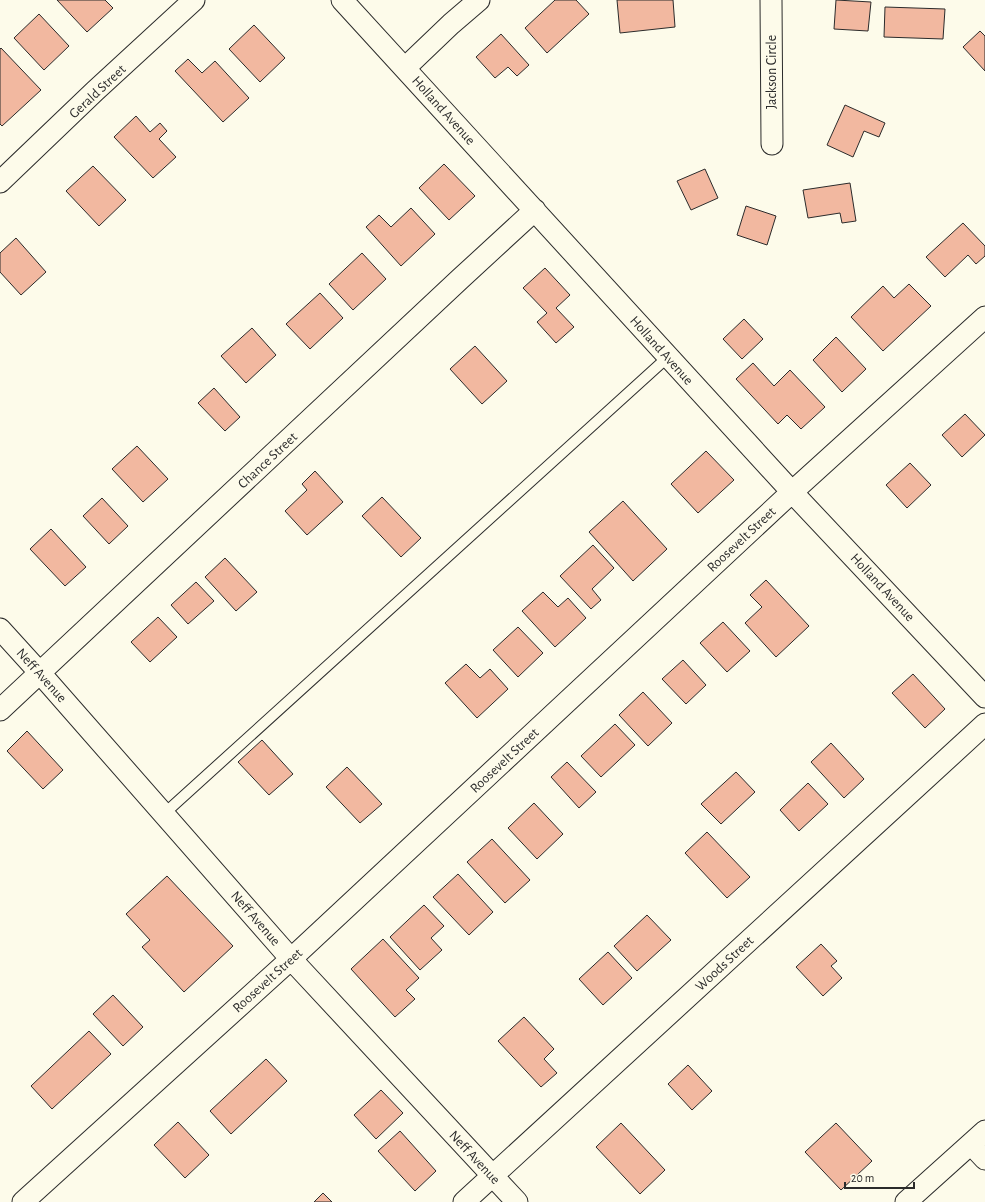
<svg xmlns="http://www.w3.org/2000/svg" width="985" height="1202" font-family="'Alegreya Sans',sans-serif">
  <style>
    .building { fill: #f2b8a0; stroke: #2b2b2b }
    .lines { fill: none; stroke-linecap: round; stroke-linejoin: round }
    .service-casing { stroke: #2b2b2b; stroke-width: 12 }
    .minor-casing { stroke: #2b2b2b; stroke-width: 23 }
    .service { stroke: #fdfbea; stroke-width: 10 }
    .minor { stroke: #fdfbea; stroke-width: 21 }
    .labels { text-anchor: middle; stroke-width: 3; stroke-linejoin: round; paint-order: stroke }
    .street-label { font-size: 14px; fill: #2b2b2b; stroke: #fdfbea }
  </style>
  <rect width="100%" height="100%" fill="#fdfbea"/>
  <!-- building -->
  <path class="building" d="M57,0H105L113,8L87,32Z
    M555,0H576L589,14L547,53L525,28Z
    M617,0H673L675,27L620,33Z
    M836,0L871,2L868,31L834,29Z
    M885,7L945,9L943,39L884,37Z
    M39,14L69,46L44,70L14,38Z
    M254,25L285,58L260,82L229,49Z
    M980,31L985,36V71L963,47Z
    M501,34L529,65L517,76L508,67L495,78L476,57Z
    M1,48L41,90L2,126L0,124V49Z
    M188,59L202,73L215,61L249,98L223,122L175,71Z
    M845,105L885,123L879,137L864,131L853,157L827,145Z
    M136,116L150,132L160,123L167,131L159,139L176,157L153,178L114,137Z
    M444,164L475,196L449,220L419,188Z
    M93,166L126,200L99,226L66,191Z
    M705,169L718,198L691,210L677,181Z
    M850,183L856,221L842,223L840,213L808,218L803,190Z
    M746,206L776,216L767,245L737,235Z
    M411,208L435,234L401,266L366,227L379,215L391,227Z
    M963,223L985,246V256L976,264L968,255L945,277L926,257Z
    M16,238L46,272L21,295L0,272V253Z
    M362,253L386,279L353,310L329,284Z
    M545,268L570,295L556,308L574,327L556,343L537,322L547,313L523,288Z
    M909,284L931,306L883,351L851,317L883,286L894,298Z
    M320,293L343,318L310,349L286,324Z
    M744,319L763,339L742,359L723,339Z
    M252,328L276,355L246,383L221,356Z
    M836,337L866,369L842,392L813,360Z
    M475,346L507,381L482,404L450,369Z
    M753,363L774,386L790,370L825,407L801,429L787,415L778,424L736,379Z
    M214,388L240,417L225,431L198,403Z
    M965,414L985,435L962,457L942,435Z
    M137,446L168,479L143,502L112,469Z
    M706,451L734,480L698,513L671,484Z
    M910,463L931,485L907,508L886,485Z
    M315,471L343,502L307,535L285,511L307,490L302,484Z
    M382,497L421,538L401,557L362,516Z
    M102,498L128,526L109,544L83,516Z
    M623,501L667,549L633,581L589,532Z
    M51,529L86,567L65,586L30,549Z
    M593,545L614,568L592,589L601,600L591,609L560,576Z
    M225,558L257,592L236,611L205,577Z
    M766,580L809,626L776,657L745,623L762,607L750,595Z
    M196,582L214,601L188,624L171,605Z
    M543,592L558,607L568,598L586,618L555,647L522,611Z
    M158,617L177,637L150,662L131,642Z
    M723,622L750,651L727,672L700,643Z
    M518,627L543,653L518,677L493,650Z
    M683,660L706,685L686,704L662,679Z
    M466,664L480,678L490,669L508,689L477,718L445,683Z
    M913,674L945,709L925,728L892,693Z
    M643,692L672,723L648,746L619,715Z
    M615,724L635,745L601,777L581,756Z
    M27,731L63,770L43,789L7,751Z
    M262,740L293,774L269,795L238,762Z
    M831,743L864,779L844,798L811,762Z
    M567,762L596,792L579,808L551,777Z
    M347,767L382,804L360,823L326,787Z
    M736,772L755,792L721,824L701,804Z
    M808,783L828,804L799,831L780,810Z
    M534,803L563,834L537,859L508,828Z
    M707,832L750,877L727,898L685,853Z
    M492,839L530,880L505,903L467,862Z
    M458,874L493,912L469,935L433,897Z
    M167,876L233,946L184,992L142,947L150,940L126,914Z
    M424,905L444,926L431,938L442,950L420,970L390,937Z
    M647,915L671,940L637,971L614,946Z
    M383,939L419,978L406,990L415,999L395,1017L351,969Z
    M821,944L837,961L831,966L842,978L823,996L796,967Z
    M608,952L632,978L603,1005L579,979Z
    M113,995L143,1027L123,1046L93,1014Z
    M524,1017L554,1049L544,1059L557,1073L541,1087L498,1041Z
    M89,1031L111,1054L52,1109L31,1086Z
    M266,1059L287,1081L231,1134L210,1111Z
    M688,1065L712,1091L692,1110L668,1084Z
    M381,1090L403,1113L376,1139L354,1115Z
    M178,1122L209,1155L185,1178L154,1145Z
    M621,1123L665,1170L640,1194L596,1147Z
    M836,1123L872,1161L841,1190L805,1152Z
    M400,1131L436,1171L415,1191L378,1151Z
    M323,1193L332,1202H314Z"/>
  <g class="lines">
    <!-- service casing -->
    <g class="service-casing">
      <path id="service" d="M165,813L669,356"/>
    </g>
    <!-- minor casing -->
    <g class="minor-casing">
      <path id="minor" d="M342,0L792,492L985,697
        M771,0L772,144
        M405,68L451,24L479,0
        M0,182L95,91L194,0
        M0,629L40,673L291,959L517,1202
        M0,710L460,279L535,210
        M971,1144L985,1159
        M23,1202L291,959L792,492L985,317
        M464,1202L985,724
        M906,1202L985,1131"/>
    </g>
    <!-- service -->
    <use href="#service" class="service"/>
    <!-- minor -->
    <use href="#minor" class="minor"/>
  </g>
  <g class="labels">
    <!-- street labels -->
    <g class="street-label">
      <text transform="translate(771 72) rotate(-90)" y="5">Jackson Circle</text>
      <text transform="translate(97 91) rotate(-43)" y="5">Gerald Street</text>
      <text transform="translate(444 110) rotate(48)" y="5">Holland Avenue</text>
      <text transform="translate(662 350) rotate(48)" y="5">Holland Avenue</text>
      <text transform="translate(267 460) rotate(-43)" y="5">Chance Street</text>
      <text transform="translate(741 539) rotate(-43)" y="5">Roosevelt Street</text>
      <text transform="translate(883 587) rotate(47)" y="5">Holland Avenue</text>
      <text transform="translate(42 675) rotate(48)" y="5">Neff Avenue</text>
      <text transform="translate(504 760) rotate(-43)" y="5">Roosevelt Street</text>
      <text transform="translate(256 918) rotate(49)" y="5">Neff Avenue</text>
      <text transform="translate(724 963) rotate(-43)" y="5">Woods Street</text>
      <text transform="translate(267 980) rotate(-42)" y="5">Roosevelt Street</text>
      <text transform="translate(475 1157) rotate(47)" y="5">Neff Avenue</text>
    </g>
  </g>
  <!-- scale -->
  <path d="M845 1182v6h69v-6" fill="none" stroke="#2b2b2b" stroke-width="2"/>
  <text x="851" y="1182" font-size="12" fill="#2b2b2b" stroke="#fdfbea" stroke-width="3" paint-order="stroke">20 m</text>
</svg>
